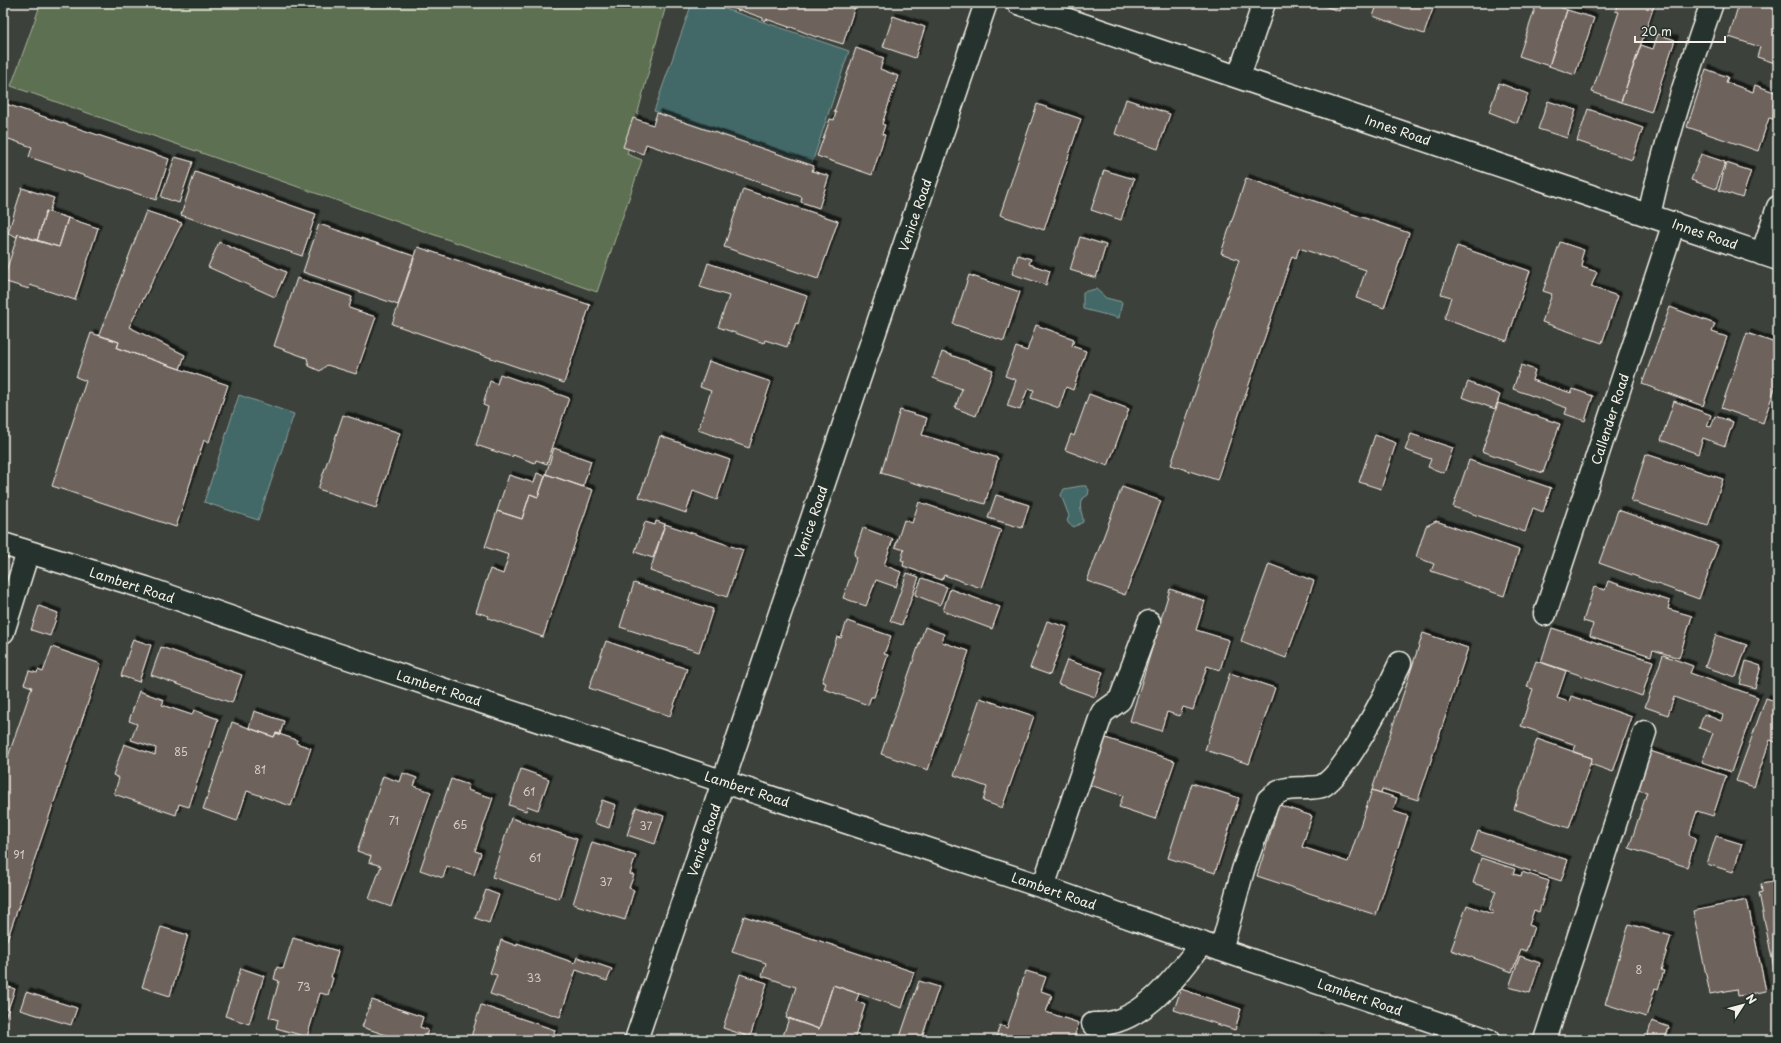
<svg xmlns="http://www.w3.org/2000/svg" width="1781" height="1043" font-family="'Playpen Sans',sans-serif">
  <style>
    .green { fill: #5d6f51; stroke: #a8b09c }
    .water { fill: #436767; stroke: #8a9e9b }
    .building { fill: #6e625b; stroke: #f4f1e8; filter: url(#shadow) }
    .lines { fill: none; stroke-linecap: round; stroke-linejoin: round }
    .minor-casing { stroke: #f4f1e8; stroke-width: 25 }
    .minor { stroke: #26332d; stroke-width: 22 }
    .labels { text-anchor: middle; stroke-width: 3.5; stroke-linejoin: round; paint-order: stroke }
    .number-label { font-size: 11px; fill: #d2cdc5 }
    .street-label { font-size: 13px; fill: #f4f1e8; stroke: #26332d }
  </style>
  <defs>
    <filter id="shadow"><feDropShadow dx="3.5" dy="-3.5" stdDeviation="0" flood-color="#0009"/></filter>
  </defs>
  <rect width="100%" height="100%" fill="#3c413b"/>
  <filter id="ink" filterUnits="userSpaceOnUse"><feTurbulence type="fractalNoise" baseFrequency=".025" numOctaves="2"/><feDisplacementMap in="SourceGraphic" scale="8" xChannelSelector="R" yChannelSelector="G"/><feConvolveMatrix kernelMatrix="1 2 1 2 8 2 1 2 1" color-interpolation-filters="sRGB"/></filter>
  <g filter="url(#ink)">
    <!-- green -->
    <path class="green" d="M41,3H644L665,9L627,154L642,160L597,292L11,86Z"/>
    <!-- water -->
    <path class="water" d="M692,3H708L849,51L812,163L654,111Z
      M1096,289L1106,298L1122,302L1119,318L1083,309V292Z
      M239,395L294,414L258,520L204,502Z
      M1081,486H1086L1089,490L1088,495L1081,500C1079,511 1083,513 1083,522L1074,527L1069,524L1067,521L1069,516L1061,495L1064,489Z"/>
    <!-- building -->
    <path class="building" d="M717,3H847L855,6L843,44L817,36L816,37L791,27L788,28L789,27L766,19L765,21L763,20V18L740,10L737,11L738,10Z
      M1325,3H1346L1344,9L1341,7L1339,11L1324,6Z
      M1378,3H1435L1424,34L1373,16Z
      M1537,3H1558L1557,6L1567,10L1549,66L1519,56Z
      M1618,3H1655L1621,102L1592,92L1619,12L1615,11Z
      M1739,3H1778V64L1757,57L1760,47L1729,37Z
      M1567,10L1594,18L1575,75L1549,66Z
      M893,16L925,27L915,58L883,47Z
      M1658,34L1675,40L1651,112L1621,102L1641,45L1653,49Z
      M856,48L884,58L880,69L898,76L882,124L885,125L882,134L885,135L872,175L817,156L830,119L834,120L836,112H834Z
      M1706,69L1728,77L1726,82L1753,92L1755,85L1777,93L1773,106L1777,108L1773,119L1769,118L1758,151L1687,127Z
      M1499,83L1528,94L1517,123L1489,112Z
      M1126,99L1170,114L1158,149L1115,134Z
      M1548,101L1576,110L1567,138L1538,129Z
      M3,103L169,159L156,200L29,157L32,147L3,137Z
      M1037,104L1081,119L1044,230L1000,215Z
      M1588,109L1643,128L1632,160L1577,141Z
      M657,113L814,166L812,171L829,176L819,208L801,202L802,197L646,144L643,154L623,147L633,118L653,125Z
      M1701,154L1725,162L1716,189L1691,180Z
      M175,157L193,162L179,203L161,197Z
      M1726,163L1751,171L1742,198L1719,190Z
      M1104,170L1134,179L1121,220L1091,210Z
      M195,172L316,214L302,256L181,215Z
      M1246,178L1409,233L1384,308L1356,298L1366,270L1299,248L1296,258L1292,256L1217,480L1171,465L1239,260L1221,253Z
      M22,188L54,198L49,212L46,211L37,241L18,234L17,237L8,233Z
      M743,189L838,221L818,279L724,247Z
      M46,211L68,218L59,247L37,241Z
      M146,211L182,223L129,327L185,355L180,369L117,348L119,342L99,335Z
      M68,218L98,228L75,300L30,285L29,289L3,281L18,234L59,247Z
      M319,224L414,256L398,305L303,272Z
      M1080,237L1106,245L1096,278L1070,270Z
      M219,242L286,272L275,297L208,267Z
      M1560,242L1584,250L1581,260L1583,261L1582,267L1597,272L1591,287L1618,296L1602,343L1542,322L1552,294L1543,291Z
      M1457,246L1530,271L1507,341L1444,319L1451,297L1441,294Z
      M418,247L590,305L564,383L392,324Z
      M1018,255L1031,259L1029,264L1050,271L1046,285L1012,274Z
      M708,263L807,296L798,324L796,323L787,347L765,340L764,343L718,327L729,296L700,287Z
      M969,275L1020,292L1004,341L953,324Z
      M297,278L352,297L349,308L376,317L356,374L327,365L320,371L309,366L307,358L274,346Z
      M1670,307L1715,324L1712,332L1727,337L1703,406L1642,384Z
      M1036,325L1074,339L1072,346L1086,351L1073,390L1066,387L1059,408L1031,398L1034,390L1028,388L1020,410L1007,406L1016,380L1005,376L1016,347L1027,351Z
      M91,333L119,342L117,348L228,385L209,442L204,440L176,527L52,486L86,381L76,377Z
      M1747,333L1778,344V379L1763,423L1721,408Z
      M942,352L993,370L976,416L955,408L962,389L933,378Z
      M709,361L771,382L749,448L698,430L711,391L700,387Z
      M1521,365L1535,370L1532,380L1571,393L1573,389L1593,396L1585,421L1565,414L1567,408L1513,389Z
      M500,374L569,398L547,464L536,460L535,463L513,455L512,457L476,445L488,407L483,405L490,381L497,384Z
      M1468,382L1500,395L1495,409L1462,397Z
      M1089,394L1129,409L1108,466L1065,450L1071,434L1074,436Z
      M1674,401L1711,415L1707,426L1711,427L1715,416L1733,422L1725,446L1703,438L1698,454L1661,440Z
      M1498,403L1560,424L1543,473L1482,451Z
      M900,410L927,418L922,435L998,458L985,504L881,473Z
      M343,415L400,433L376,508L318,489Z
      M1411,434L1453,448L1444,473L1428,467L1431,459L1405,450Z
      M1375,435L1396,443L1381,489L1359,482Z
      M660,436L730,460L717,500L693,491L686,513L639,497Z
      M554,448L591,461L583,487L546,474Z
      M1646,454L1723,479L1708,526L1631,501Z
      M1469,460L1551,488L1543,512L1533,508L1525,532L1453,507Z
      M537,473L545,476L538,497L530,494L522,519L497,511L509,475L534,483Z
      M546,474L593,490L543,637L488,618L489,616L476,612L490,569L503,574L509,555L485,547L497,511L522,519L530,494L538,497Z
      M1122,487L1161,501L1125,595L1087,581Z
      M996,495L1029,505L1022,528L988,518Z
      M919,502L1001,530L981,588L944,575L942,580L903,566L904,561L901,560L904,550L895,547L904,520L912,523Z
      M1618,510L1718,545L1699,599L1599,563Z
      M656,521L665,524L653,558L635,552L645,522L655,525Z
      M1436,521L1519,550L1504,596L1431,571L1434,564L1416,557L1426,526Z
      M665,524L743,550L727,597L650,571Z
      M863,528L893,539L884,565L901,572L896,587L876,580L866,606L843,598L857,557L854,555Z
      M1269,564L1314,581L1286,658L1241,641Z
      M907,573L919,577L902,625L890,621Z
      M922,578L947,587L940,605L915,595Z
      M1608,581L1670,601L1668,609L1692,616L1679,658L1653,650L1651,656L1590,636L1593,624L1583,621L1594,587L1605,590Z
      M634,583L713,609L699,652L620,627Z
      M950,589L1000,607L992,629L943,611Z
      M1170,589L1205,601L1196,630L1229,640L1220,670L1207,666L1193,710L1183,707L1180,716L1167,712L1161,731L1130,721Z
      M39,606L58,613L50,636L31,630Z
      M847,621L891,636L884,654L888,655L874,697H871L868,705L824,689L826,683L822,682L837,637L841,638Z
      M1047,621L1067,627L1050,675L1030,668Z
      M925,627L944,634L942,642L969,651L928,770L881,754Z
      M1552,628L1653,661L1642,696L1541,662Z
      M1423,633L1468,648L1418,800L1382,789L1381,793L1372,790Z
      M1716,635L1747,645L1736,677L1705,667Z
      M133,639L151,645L139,682L121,676Z
      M606,641L687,669L670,716L589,688Z
      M52,647L101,664L7,940L3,939V771L32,687L24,684L29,671L37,673L38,670L43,672Z
      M161,647L242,675L232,703L151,675Z
      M1663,655L1693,666L1690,673L1758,697L1731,772L1702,762L1713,733L1699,728L1704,714L1721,721L1723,715L1674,697L1668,715L1645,707Z
      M1067,660L1103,672L1095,697L1058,684Z
      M1536,661L1566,671L1557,698L1569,702L1571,696L1632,717L1613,772L1590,764L1592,758L1573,752L1576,745L1521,726L1533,689L1527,687Z
      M1746,661L1761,666L1755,688L1740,684Z
      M1230,673L1275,688L1249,764L1205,750Z
      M139,691L164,700L162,705L192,715L194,710L218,719L189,807L179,804L176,815L114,794L119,778L113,775L124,744L155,755L156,748L131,740L137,724L129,721Z
      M980,698L1034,716L1002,808L983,801L987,787L954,775Z
      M1766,698L1778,702V743L1770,740L1754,787L1736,781Z
      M254,711L284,721L280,734L276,733L274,737L249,728Z
      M232,722L274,737L276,733L297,740L296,743L311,748L291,806L247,791L237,821L203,809Z
      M1100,736L1175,761L1155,819L1119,807L1123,796L1084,783Z
      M1537,739L1592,758L1569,828L1514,809Z
      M1650,751L1726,776L1713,816L1697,811L1689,835L1696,838L1687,867L1629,848L1647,792L1637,790Z
      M521,769L549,779L538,810L527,806L526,811L509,805Z
      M403,773L417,778L414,786L431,792L391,907L369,899L381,866L369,862L371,856L357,851L383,776L400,782Z
      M451,779L469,785L467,790L493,798L475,851L481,853L474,875L447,866L443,878L420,870Z
      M1192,783L1239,798L1215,873L1168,858Z
      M1372,790L1397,798L1393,811L1408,816L1376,915L1257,876L1279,805L1312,816L1302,847L1348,862Z
      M602,800L616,805L609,828L594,823Z
      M636,807L664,816L655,844L627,835Z
      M511,818L577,839L559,899L492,877Z
      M1478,831L1568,860L1561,881L1471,852Z
      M1716,836L1742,844L1733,872L1707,864Z
      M592,842L636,856L630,874L634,875L629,888L634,890L625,920L573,904Z
      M1481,858L1515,869L1513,874L1521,876L1522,872L1549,881L1539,912L1534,910L1529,925L1534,927L1526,951L1521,949L1512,972L1451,950L1467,905L1492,914L1493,911L1489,910L1496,891L1473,883Z
      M1778,859V875L1775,860Z
      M1778,881V968L1774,969L1759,893L1762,892L1761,884Z
      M486,890L499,895L489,923L475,918Z
      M1747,900L1766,991L1738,996L1737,989L1710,994L1693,911Z
      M744,916L914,972L902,1008L833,985L819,1029L786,1018L796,987L762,976L766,963L732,952Z
      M1629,924L1671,936L1661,970L1664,971L1658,989L1655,988L1646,1017L1605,1004Z
      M161,927L188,935L170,996L142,987Z
      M293,938L338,951L331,977L333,978L328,995L320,993L307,1037L276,1028L278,1020L269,1017L279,981L274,979L277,967L283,969Z
      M501,940L517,946V943L575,963L577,957L612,969L607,981L576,970L560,1017L490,994L497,975L490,973Z
      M1520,956L1540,963L1530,993L1509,987Z
      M241,968L264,976L249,1024L225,1016Z
      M1026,971L1046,977L1041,991L1052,995L1046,1012L1079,1023L1073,1040H995L1000,1025L1007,1028Z
      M740,974L767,983L750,1037L723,1028Z
      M919,981L939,987L921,1040H899Z
      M3,985L15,989L3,1024Z
      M833,985L859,994L856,1001L865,1005L854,1040L782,1039L789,1018L819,1029Z
      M1181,989L1241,1009L1235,1030L1174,1010Z
      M26,992L77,1008L71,1025L20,1010Z
      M372,1000L423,1017L420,1027L428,1030L424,1040H401L362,1027Z
      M481,1005L555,1030L552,1040H470Z
      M1652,1021L1669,1027L1665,1040H1646Z
      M1317,1036L1329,1040H1318Z"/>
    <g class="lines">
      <!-- minor casing -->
      <g class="minor-casing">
        <path id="minor" d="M1018,3L1778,259
          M1239,76L1264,3
          M1649,215C1665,143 1687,73 1712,3
          M1762,254L1778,207
          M3,544L146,588L336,654L1043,887L1221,950L1488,1040
          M1545,614L1674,223
          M3,632L28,552
          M1043,887L1102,713L1120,700L1149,622
          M1221,950L1243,870L1268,800C1281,788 1288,788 1307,788C1311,787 1317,788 1322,786C1346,774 1388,689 1400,663
          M1093,1024C1140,1027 1176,977 1202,943
          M636,1040L986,3
          M1545,1040L1645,732"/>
      </g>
      <!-- minor -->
      <use href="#minor" class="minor"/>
    </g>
  </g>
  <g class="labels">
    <!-- number labels -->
    <g class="number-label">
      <text x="181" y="756">85</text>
      <text x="260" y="774">81</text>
      <text x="529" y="796">61</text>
      <text x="394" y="825">71</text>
      <text x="460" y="829">65</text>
      <text x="646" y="830">37</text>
      <text x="19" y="859">91</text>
      <text x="535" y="862">61</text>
      <text x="606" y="886">37</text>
      <text x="1639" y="974">8</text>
      <text x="534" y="982">33</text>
      <text x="304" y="991">73</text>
    </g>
    <!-- street labels -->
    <g class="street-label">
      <text transform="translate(1398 130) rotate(19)" y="5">Innes Road</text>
      <text transform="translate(915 215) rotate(-71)" y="5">Venice Road</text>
      <text transform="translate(1705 234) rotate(19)" y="5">Innes Road</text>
      <text transform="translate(1610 419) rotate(-72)" y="5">Callender Road</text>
      <text transform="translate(811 522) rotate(-71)" y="5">Venice Road</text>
      <text transform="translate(132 585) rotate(18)" y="5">Lambert Road</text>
      <text transform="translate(439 688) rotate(18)" y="5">Lambert Road</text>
      <text transform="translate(747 789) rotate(18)" y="5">Lambert Road</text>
      <text transform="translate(704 840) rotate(-71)" y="5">Venice Road</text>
      <text transform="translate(1054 891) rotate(19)" y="5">Lambert Road</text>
      <text transform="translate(1360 997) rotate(19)" y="5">Lambert Road</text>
    </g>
  </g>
  <!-- margin -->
  <rect width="1781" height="1043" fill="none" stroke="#26332d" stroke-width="16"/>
  <rect x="8" y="8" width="1765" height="1027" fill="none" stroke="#f4f1e8" stroke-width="1.5" filter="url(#ink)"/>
  <!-- north arrow -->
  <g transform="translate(1743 1005) rotate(54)" stroke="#26332d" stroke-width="3" paint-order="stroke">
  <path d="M0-3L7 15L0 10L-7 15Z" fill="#f4f1e8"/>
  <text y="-6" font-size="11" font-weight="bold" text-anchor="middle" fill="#f4f1e8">N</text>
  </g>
  <!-- scale -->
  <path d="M1635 36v6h90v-6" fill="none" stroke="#f4f1e8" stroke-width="2"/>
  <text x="1641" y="36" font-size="12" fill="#f4f1e8" stroke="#26332d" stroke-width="3" paint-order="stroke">20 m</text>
</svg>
